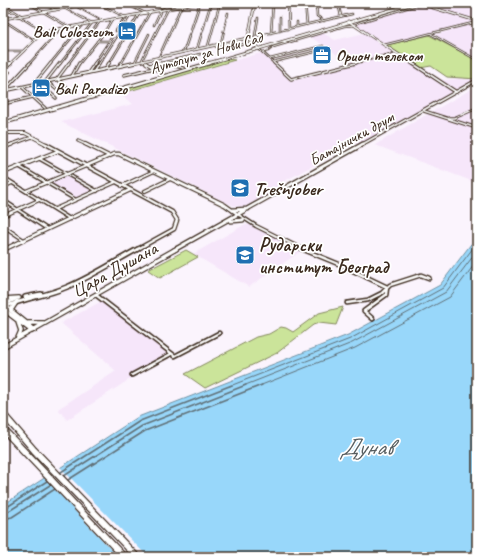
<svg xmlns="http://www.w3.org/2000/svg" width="480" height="560" font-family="Caveat,sans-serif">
  <rect width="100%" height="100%" fill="#fbf4fd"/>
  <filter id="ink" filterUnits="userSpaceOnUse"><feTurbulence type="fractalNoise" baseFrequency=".025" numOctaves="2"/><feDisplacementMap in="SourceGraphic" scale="8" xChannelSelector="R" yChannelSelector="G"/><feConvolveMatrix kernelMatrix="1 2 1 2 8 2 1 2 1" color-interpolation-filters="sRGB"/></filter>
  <g filter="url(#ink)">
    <path fill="#f6e6fa" d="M419,3H477V21Z
      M416,6H425L475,21L385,44L357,26L359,23Z
      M469,25L477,27V58L435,35Z
      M323,33L335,40L365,33L394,53L349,64L328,48L310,37Z
      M261,53L291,81L396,54L454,92L359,145L352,140L338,147L333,155L279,184L284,185L245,207L234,206L61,122L133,104L119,94Z
      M459,78L477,79L456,90L440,81Z
      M477,86V183L375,145L414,122Z
      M67,174L96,191L76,200L47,182Z
      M244,225H253L301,251L249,287L193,254Z
      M102,301L169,354L130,376V379L67,420L58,409L116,371L61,323Z"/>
    <path fill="#cbe49a" stroke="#83875c" d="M429,35L477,60V79L447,77L431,66L420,68L407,59L408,57L405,55H401L386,45Z
      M226,59L235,60L119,94L116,92Z
      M186,250L198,257L160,278L148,270Z
      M343,307L336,325L319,323L313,325L277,353L205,388L185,374L256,337L269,334L281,327L286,328L293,332L319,313Z"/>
    <path fill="#98d7fa" stroke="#7392a2" d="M477,241V557H3V505L138,417L348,335L440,285L471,244Z"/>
    <path fill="#fbf4fd" d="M59,466L148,557H118L43,477Z"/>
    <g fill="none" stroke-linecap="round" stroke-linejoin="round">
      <path stroke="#606f76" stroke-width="1" d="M230,386L350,339L443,288L473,248L477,246
        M243,386L352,343L446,292L477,251
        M259,386L355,348L450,297L477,261"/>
      <path stroke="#606f76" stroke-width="1.5" d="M61,472L140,421L232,385
        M64,476L142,426L246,385
        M68,480L145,431L262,385
        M3,508L7,507L47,481
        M3,513L9,511L50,485
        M3,519L12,517L55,489"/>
      <defs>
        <path id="minor-far3" d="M28,3L69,27
          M43,3L55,10
          M70,3L103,21
          M97,3L125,17L116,31
          M124,3L145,13
          M151,3L165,9
          M170,3L179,7
          M288,3L289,29
          M296,3V5
          M305,3L307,25
          M316,3L317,16L324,21
          M338,3L341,16
          M3,4L22,16
          M3,13L14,11
          M19,16L44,32
          M280,17V31
          M3,20L34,40
          M297,22V27
          M154,25L161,10
          M271,33L273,3
          M431,34L477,60
          M255,36L258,18
          M248,38L352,14
          M97,41H109
          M221,43L228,13
          M213,45L222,49L252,42
          M384,45L477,22
          M208,46L220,3
          M197,49L211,3
          M259,49L275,64
          M3,51H22
          M184,51L200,3
          M263,52L268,51L273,47L344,26L355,25L360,22L413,6L433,3
          M159,57L181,7
          M270,59L323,46
          M135,62L149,34
          M273,62L327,49
          M3,63H11
          M29,64L61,28
          M50,64L82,25
          M60,64L92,23L64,8
          M68,64L100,21
          M79,64L104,33L112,19
          M94,64L112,37
          M99,64L130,16
          M109,64L139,14
          M121,64L150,12
          M148,64L142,60L168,9
          M156,64L200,54
          M352,64L395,53"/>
        <path id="minor-far2" d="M3,63H11
          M60,63L46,81L61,93
          M146,63L163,74
          M274,63L291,79L356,63
          M120,65L121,63
          M150,65L160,63
          M172,65L183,68
          M106,68L109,63
          M94,71L99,63
          M88,73L95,63
          M124,75L154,68
          M72,76L79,63
          M3,78L9,72
          M39,83L56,98
          M34,84L51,63
          M22,87L45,108
          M67,87L57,79L69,63
          M4,91L30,63
          M3,104L33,97
          M424,111L477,128
          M449,118H454L477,108
          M78,141L87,145
          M10,145L32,137"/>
        <path id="minor-far1" d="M85,144L109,156
          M3,148L13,144
          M40,159L97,191
          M20,167L76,200
          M3,177L70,219
          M122,186L154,171
          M3,187L12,183
          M26,191L86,166
          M145,191L170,179
          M3,200L47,229
          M55,209L116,182
          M239,215L256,226L304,250
          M3,216L39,200
          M3,226L24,240"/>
        <path id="minor" d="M302,249L341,265L387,287L386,295L364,311L373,319
          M96,295L175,356L219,333
          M347,303L368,300L382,293L390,285L421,275L429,278
          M132,375L171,354"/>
        <path id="tertiary-far3" d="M417,3L477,21
          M3,19L94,3
          M348,21L413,64
          M248,38L255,3
          M248,38L259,49
          M10,64L43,32L200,3
          M129,64L248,38"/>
        <path id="tertiary-far2" d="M412,63L456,92
          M3,70L11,63
          M3,91L134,63
          M3,133H25L48,145"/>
        <path id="tertiary-far1" d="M46,144L172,212L177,220L174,229L136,250
          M86,166L114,154H119L225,205L239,215
          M3,173L58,151
          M3,250L130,190"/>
        <path id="tertiary" d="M25,297L41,294
          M3,305L14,300
          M5,307C25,298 46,296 67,287C91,277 114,262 138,249"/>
        <path id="secondary-far2" d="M361,145L477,80"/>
        <path id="secondary-far1" d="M233,210L248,209
          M231,221L243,220
          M174,250L363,144"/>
        <path id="secondary" d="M3,299L19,298
          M3,304L35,330
          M3,309L32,331
          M11,310L17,301
          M18,322L21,331L18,338
          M28,323H44
          M3,347L176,249"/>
        <path id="primary-far2" d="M206,64L415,3"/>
        <path id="primary-far1" d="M3,123L210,63"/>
        <path id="primary" d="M3,414L34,450L137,557
          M3,429L124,557"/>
      </defs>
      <use href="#minor-far3" stroke="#3b2a1e" stroke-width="2.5"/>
      <use href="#minor-far2" stroke="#3b2a1e" stroke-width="3.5"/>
      <use href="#minor-far1" stroke="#3b2a1e" stroke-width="4.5"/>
      <use href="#minor" stroke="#3b2a1e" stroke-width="5.5"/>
      <use href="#tertiary-far3" stroke="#3b2a1e" stroke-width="3"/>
      <use href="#tertiary-far2" stroke="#3b2a1e" stroke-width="4"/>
      <use href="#tertiary-far1" stroke="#3b2a1e" stroke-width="5"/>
      <use href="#tertiary" stroke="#3b2a1e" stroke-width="6"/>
      <use href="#secondary-far2" stroke="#3b2a1e" stroke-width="4"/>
      <use href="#secondary-far1" stroke="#3b2a1e" stroke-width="5.5"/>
      <use href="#secondary" stroke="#3b2a1e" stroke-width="6"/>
      <use href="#primary-far2" stroke="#3b2a1e" stroke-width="3.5"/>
      <use href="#primary-far1" stroke="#3b2a1e" stroke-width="4.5"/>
      <use href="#primary" stroke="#3b2a1e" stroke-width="8"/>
      <use href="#minor-far3" stroke="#fff" stroke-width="1"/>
      <use href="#minor-far2" stroke="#fff" stroke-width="1.5"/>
      <use href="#minor-far1" stroke="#fff" stroke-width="2"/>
      <use href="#minor" stroke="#fff" stroke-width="2.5"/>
      <use href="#tertiary-far3" stroke="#fff" stroke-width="1.5"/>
      <use href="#tertiary-far2" stroke="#fff" stroke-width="2"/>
      <use href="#tertiary-far1" stroke="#fff" stroke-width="2.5"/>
      <use href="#tertiary" stroke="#fff" stroke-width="3"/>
      <use href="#secondary-far2" stroke="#fff" stroke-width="2"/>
      <use href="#secondary-far1" stroke="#fff" stroke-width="3"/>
      <use href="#secondary" stroke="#fff" stroke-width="3.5"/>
      <use href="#primary-far2" stroke="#fff" stroke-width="2"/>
      <use href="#primary-far1" stroke="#fff" stroke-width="2.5"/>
      <use href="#primary" stroke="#fff" stroke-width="5.5"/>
    </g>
  </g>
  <defs>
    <symbol id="hotel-square" viewBox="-11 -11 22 22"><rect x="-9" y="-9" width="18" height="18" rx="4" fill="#1f6fb2" stroke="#fff"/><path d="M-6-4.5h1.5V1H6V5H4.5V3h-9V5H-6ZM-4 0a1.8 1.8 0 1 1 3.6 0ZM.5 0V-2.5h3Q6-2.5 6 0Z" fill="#fff"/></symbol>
    <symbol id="office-square" viewBox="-11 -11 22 22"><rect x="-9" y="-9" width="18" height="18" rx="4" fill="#1f6fb2" stroke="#fff"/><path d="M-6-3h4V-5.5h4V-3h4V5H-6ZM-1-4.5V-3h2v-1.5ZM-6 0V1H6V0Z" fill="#fff"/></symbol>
    <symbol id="school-square" viewBox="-11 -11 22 22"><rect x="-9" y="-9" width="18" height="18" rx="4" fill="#1f6fb2" stroke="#fff"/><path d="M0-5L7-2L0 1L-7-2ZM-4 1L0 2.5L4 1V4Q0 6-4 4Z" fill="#fff"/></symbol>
    <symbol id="university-square" viewBox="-11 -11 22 22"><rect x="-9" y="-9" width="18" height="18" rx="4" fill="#1f6fb2" stroke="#fff"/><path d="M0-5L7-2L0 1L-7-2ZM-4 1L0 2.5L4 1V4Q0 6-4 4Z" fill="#fff"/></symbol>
  </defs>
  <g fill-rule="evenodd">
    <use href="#hotel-square" x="116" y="20" width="22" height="22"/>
    <use href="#office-square" x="311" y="44" width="22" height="22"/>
    <use href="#hotel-square" x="30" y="77" width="22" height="22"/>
    <use href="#school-square" x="229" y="177" width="22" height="22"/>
    <use href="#university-square" x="234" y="244" width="22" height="22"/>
  </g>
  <g text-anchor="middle" stroke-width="3.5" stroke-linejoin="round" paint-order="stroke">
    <g font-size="16" font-weight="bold" fill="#3b2a1e" stroke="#fff" text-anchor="start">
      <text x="113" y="37" text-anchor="end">Bali Colosseum</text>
      <text x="336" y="61">Орион телеком</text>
      <text x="55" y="94">Bali Paradizo</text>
    </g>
    <g font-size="16" fill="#3b2a1e" stroke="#fff">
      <text transform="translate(206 52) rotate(-16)" y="6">Аутопут за Нови Сад</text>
      <text transform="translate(351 138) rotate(-29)" y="6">Батајнички друм</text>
    </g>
    <g font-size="19" font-weight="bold" fill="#3b2a1e" stroke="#fff" text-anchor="start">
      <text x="254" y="195">Trešnjober</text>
      <text x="259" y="251">Рударски<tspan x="259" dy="22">институт Београд</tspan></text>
    </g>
    <g font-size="19" fill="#3b2a1e" stroke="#fff">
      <text transform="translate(114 269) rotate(-29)" y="7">Цара Душана</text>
    </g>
    <g font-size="24" font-style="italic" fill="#575e60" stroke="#fff">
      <text x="366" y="455">Дунав</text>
    </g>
  </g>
  <rect width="480" height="560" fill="none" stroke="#fff" stroke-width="16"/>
  <rect x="8" y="8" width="464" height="544" fill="none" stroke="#3b2a1e" stroke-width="1.5" filter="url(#ink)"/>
</svg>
